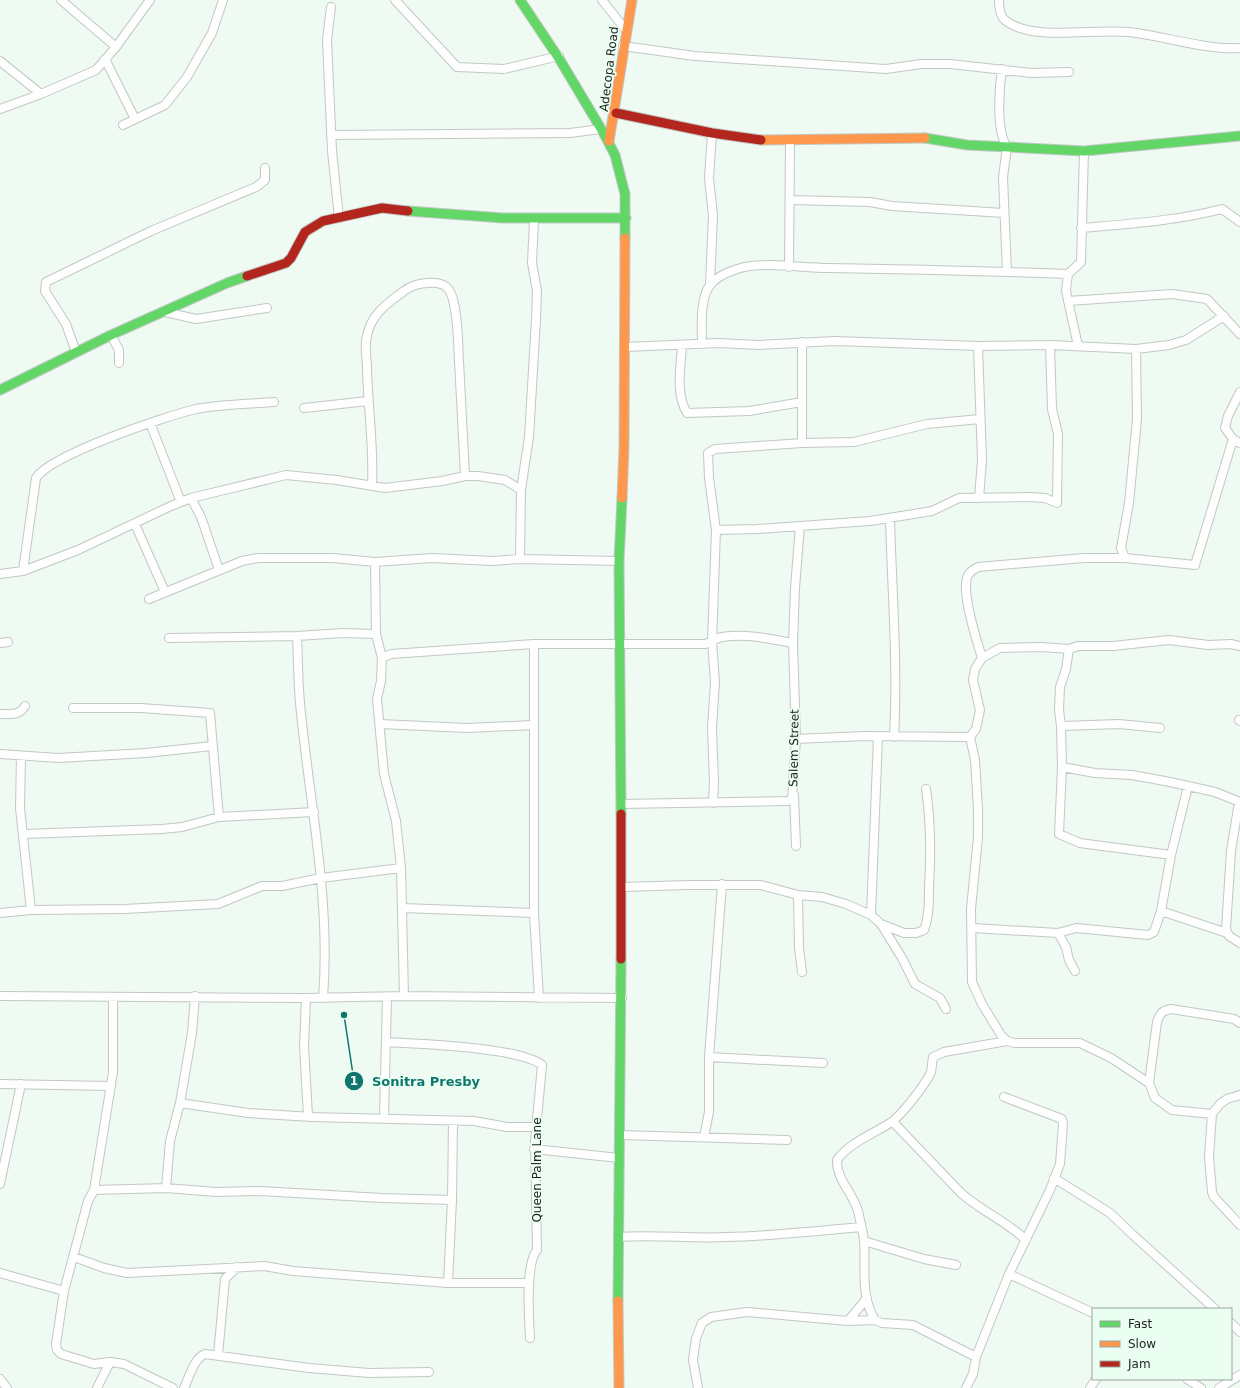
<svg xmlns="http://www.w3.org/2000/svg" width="1240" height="1388" font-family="'DejaVu Sans',sans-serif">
  <rect width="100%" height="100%" fill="#effaf3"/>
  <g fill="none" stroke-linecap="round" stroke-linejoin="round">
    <defs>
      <path id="street" d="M61,0L116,47
        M395,0L457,67L504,69L559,56
        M602,0L625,29
        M999,0C999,17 1003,22 1020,28C1049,38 1097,29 1129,32C1164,36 1205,50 1240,48
        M331,7L327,40L332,151L339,218
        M623,46L695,56L886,69L921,64H950L1031,73L1069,72
        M105,59L135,119
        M0,61L41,94
        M1002,69C999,89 996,131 1007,147L1003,177L1007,272
        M0,109L41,94L96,70L116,47L150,0
        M123,125L165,105L187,77L212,33L223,0
        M331,135L570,133L601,129
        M790,200L870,202L892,206L1004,213
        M1081,228C1128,224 1176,221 1222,209L1240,222
        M789,267L790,141
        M710,284L713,216L709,178L712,133
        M1068,301L1172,294L1207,299L1240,334
        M165,312L196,319L267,308
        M111,335L119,350V363
        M702,344C702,328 699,295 712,283C720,274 733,270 744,267C771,262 801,268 829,268C909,269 988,271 1068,274
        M682,345C681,367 675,393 687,413L749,411L802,402
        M978,346L982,460L979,498
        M1078,346L1066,291L1068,274L1081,262L1084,151
        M625,347L719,343L759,345L835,341L978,346L1050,345L1136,349L1169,345L1186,340L1224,316
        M1136,349L1137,419L1129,503L1121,548L1125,558L1195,565L1233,439
        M76,352L66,324L45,291L46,282L151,231L256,187L265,180V168
        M1240,392L1228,416L1225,428L1233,439L1240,443
        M304,408L368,401
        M150,423L181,502
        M802,443V342
        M372,486C374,447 368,408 367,369C367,358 364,346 367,336C371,314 388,303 404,291C414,283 441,278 449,290C458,303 458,344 459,361C461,399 463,437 465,476
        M191,498L201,517L219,570
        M890,519C892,592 898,664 894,737
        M135,524L165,592
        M716,530L757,529L870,521L932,511L959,498L1028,497L1045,498L1057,503L1058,434L1052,409L1050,345
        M520,559L521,490L529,437L536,319L537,291L532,263L534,220
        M375,562L376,634L382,658L381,681L377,699L384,774L396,821L401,868L404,996
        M23,571L36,478C50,455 166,416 196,409C221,404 249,404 274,402
        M0,574L23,571L78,550L171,506L191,498L286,475L337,480L385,488L442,481L465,476H478L505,480L521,490
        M149,599L242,561L258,558H333L375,562L432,558L492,561L520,559L619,561
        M297,636C298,658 298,681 300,703C309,801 331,898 323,998
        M169,638L297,636L343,633L376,634
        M0,643L8,642
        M534,644V913L539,998
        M1069,649L1066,669L1060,687L1059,710L1061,726L1062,767L1059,834L1080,843L1171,855
        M382,658L391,654L534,644H705C711,642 717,638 722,637C746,633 770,639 793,643
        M982,658C977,641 960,591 968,575C971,571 974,569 978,567L1084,558H1125
        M73,708H141L210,713L219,817
        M0,714C10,714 19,716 25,706
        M1239,720L1240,721
        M380,724L467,728L533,725
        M1061,726L1119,724L1160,728
        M970,737L975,760L978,809V837L971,909L972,982L982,1004L1001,1035L1007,1041L1015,1043H1080L1111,1058L1149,1083L1155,1098L1172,1110L1212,1114
        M796,739L865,736L970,737L976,729L980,710L973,680L975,669L982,658L1000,648L1042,647L1069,649L1078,646H1113L1169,640L1208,645L1231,644L1240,646
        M0,754L58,758L146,753L212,746
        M21,756L20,808L31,910
        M1062,767L1095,773L1132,775L1170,782L1215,792L1240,802
        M794,795L796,846
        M1239,802L1231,851L1226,929L1229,936L1240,943
        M713,803L714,782L712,728L715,682L712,642L716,530L709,478L708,453L715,449L802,443L854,442L927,424L980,419
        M621,804L788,801L792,799L796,739L793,643L795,588L800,526
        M24,834L162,829L182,827L219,817L314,812
        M622,887L689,885H761L798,895L822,897L846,904L871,915L881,924L904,933H916L924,930C929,917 929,901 929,887C931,854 931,822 926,789
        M798,895L799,948L802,972
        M403,908L534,913
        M1161,911L1227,933
        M0,913L31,910L124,909L218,904L262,886H282L321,878L401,868
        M871,915L878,737
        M881,924L902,958L915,984L940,998L946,1009
        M973,928L1058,933L1076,928L1148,935L1154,932L1161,911L1171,855L1188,786
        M1058,933L1066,947L1069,960L1075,971
        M0,996L306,998L404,996L622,998
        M113,998V1072L94,1190L88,1201L64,1291L56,1344L57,1350L61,1354L94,1364L110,1362L124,1364L173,1388
        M306,998L304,1046L308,1116
        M386,1042C419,1044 519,1047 542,1065L535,1141L537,1250C525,1264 529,1318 530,1338
        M709,1057L823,1063
        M1149,1083L1157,1022C1160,1013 1162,1011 1171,1009L1234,1019L1240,1023
        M0,1084L111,1086
        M1240,1095L1227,1099L1220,1104L1212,1114L1209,1157L1212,1192L1214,1197L1240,1225
        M180,1103L248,1113L312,1117L474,1121L507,1127H535
        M384,1118L387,997
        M893,1122L961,1193C981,1211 1006,1221 1026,1240
        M620,1135L787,1140
        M704,1137L709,1112V1057L722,884
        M534,1149L619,1158
        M1054,1178L1110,1213L1133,1235L1215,1309
        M0,1184L21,1084
        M166,1188L170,1141L180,1103L192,1033L195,996
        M94,1190L166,1188L216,1192L260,1191L382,1198L452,1200
        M618,1237C655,1234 691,1239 727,1237C772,1236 817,1231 861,1227
        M864,1241L924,1259L956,1265
        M74,1257L104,1268L127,1273L264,1266L293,1271L448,1283H529
        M0,1273L64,1291
        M1009,1274L1093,1313
        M448,1283L452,1200L453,1122
        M875,1320C860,1296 866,1267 864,1241C863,1231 860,1221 858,1211C853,1193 836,1179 837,1160C849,1143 873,1134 890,1123C901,1116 926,1084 931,1072C932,1068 932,1062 933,1057L944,1052L1007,1041
        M848,1321L867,1298
        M1231,1323L1240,1332
        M218,1355L225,1279L237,1267
        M0,1379L7,1388
        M1187,1379L1201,1388
        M97,1388L110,1362
        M184,1388C189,1378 194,1358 205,1354L309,1368L369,1373L429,1372
        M698,1388L693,1360L696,1338L702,1323L711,1317L747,1312L848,1321L875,1320L882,1323L913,1325L976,1357
        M966,1388L973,1374L976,1357L1009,1274L1050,1190L1060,1164L1063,1124L1062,1119L1004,1097
        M1090,1388L1096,1379
        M1219,1388L1240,1375"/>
      <path id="fast" d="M520,0L560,60L603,132L615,155L625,194V238
        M925,138L967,145L1084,151L1240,136
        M408,211L503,218H626
        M0,390L111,335L227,283L247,276
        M621,814L619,561L622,498
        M618,1301L621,959"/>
      <path id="slow" d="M761,140L925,138
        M609,141L632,0
        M622,498L624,448L625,238
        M618,1301L619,1388"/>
      <path id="jam" d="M616,113L712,133L761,140
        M247,276L286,263L291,258L305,232L323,221L382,208L408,211
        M621,959V814"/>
    </defs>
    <use href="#street" stroke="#c1c8c4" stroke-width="10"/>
    <use href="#fast" stroke="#c1c8c4" stroke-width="11"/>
    <use href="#slow" stroke="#c1c8c4" stroke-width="11"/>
    <use href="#jam" stroke="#c1c8c4" stroke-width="11"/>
    <use href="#street" stroke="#fdfefd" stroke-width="8"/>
    <use href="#fast" stroke="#63d668" stroke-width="9"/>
    <use href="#slow" stroke="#ff974d" stroke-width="9"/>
    <use href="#jam" stroke="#b3261e" stroke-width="9"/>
  </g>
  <g text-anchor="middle" stroke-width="3.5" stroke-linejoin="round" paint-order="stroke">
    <g font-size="12" fill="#1c221e" stroke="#ebfef2">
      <text transform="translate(609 69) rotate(-83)" y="4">Adecopa Road</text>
      <text transform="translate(794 748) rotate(-89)" y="4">Salem Street</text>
      <text transform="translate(537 1170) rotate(-90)" y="4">Queen Palm Lane</text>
    </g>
  </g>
  <path fill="none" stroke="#0f766e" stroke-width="1.5" d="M344 1015L354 1081"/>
  <g fill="#0f766e" stroke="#ebfef2" stroke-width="1.5">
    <circle cx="344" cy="1015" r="4"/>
    <circle cx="354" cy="1081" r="10"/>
  </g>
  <g font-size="12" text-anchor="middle" font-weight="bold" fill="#fff">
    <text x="354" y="1085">1</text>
  </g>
  <g font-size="13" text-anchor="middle" font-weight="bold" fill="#0f766e" stroke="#ebfef2" stroke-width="3.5" stroke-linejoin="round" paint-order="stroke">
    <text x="426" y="1086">Sonitra Presby</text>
  </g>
  <rect x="1092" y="1308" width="140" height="72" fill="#ebfef2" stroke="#98a69d"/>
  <rect x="1100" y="1321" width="20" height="6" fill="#63d668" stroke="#98a69d"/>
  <text x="1128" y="1328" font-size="12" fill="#1c221e">Fast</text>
  <rect x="1100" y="1341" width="20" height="6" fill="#ff974d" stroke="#98a69d"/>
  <text x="1128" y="1348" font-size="12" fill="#1c221e">Slow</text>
  <rect x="1100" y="1361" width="20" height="6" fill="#b3261e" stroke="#98a69d"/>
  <text x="1128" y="1368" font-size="12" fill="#1c221e">Jam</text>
</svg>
